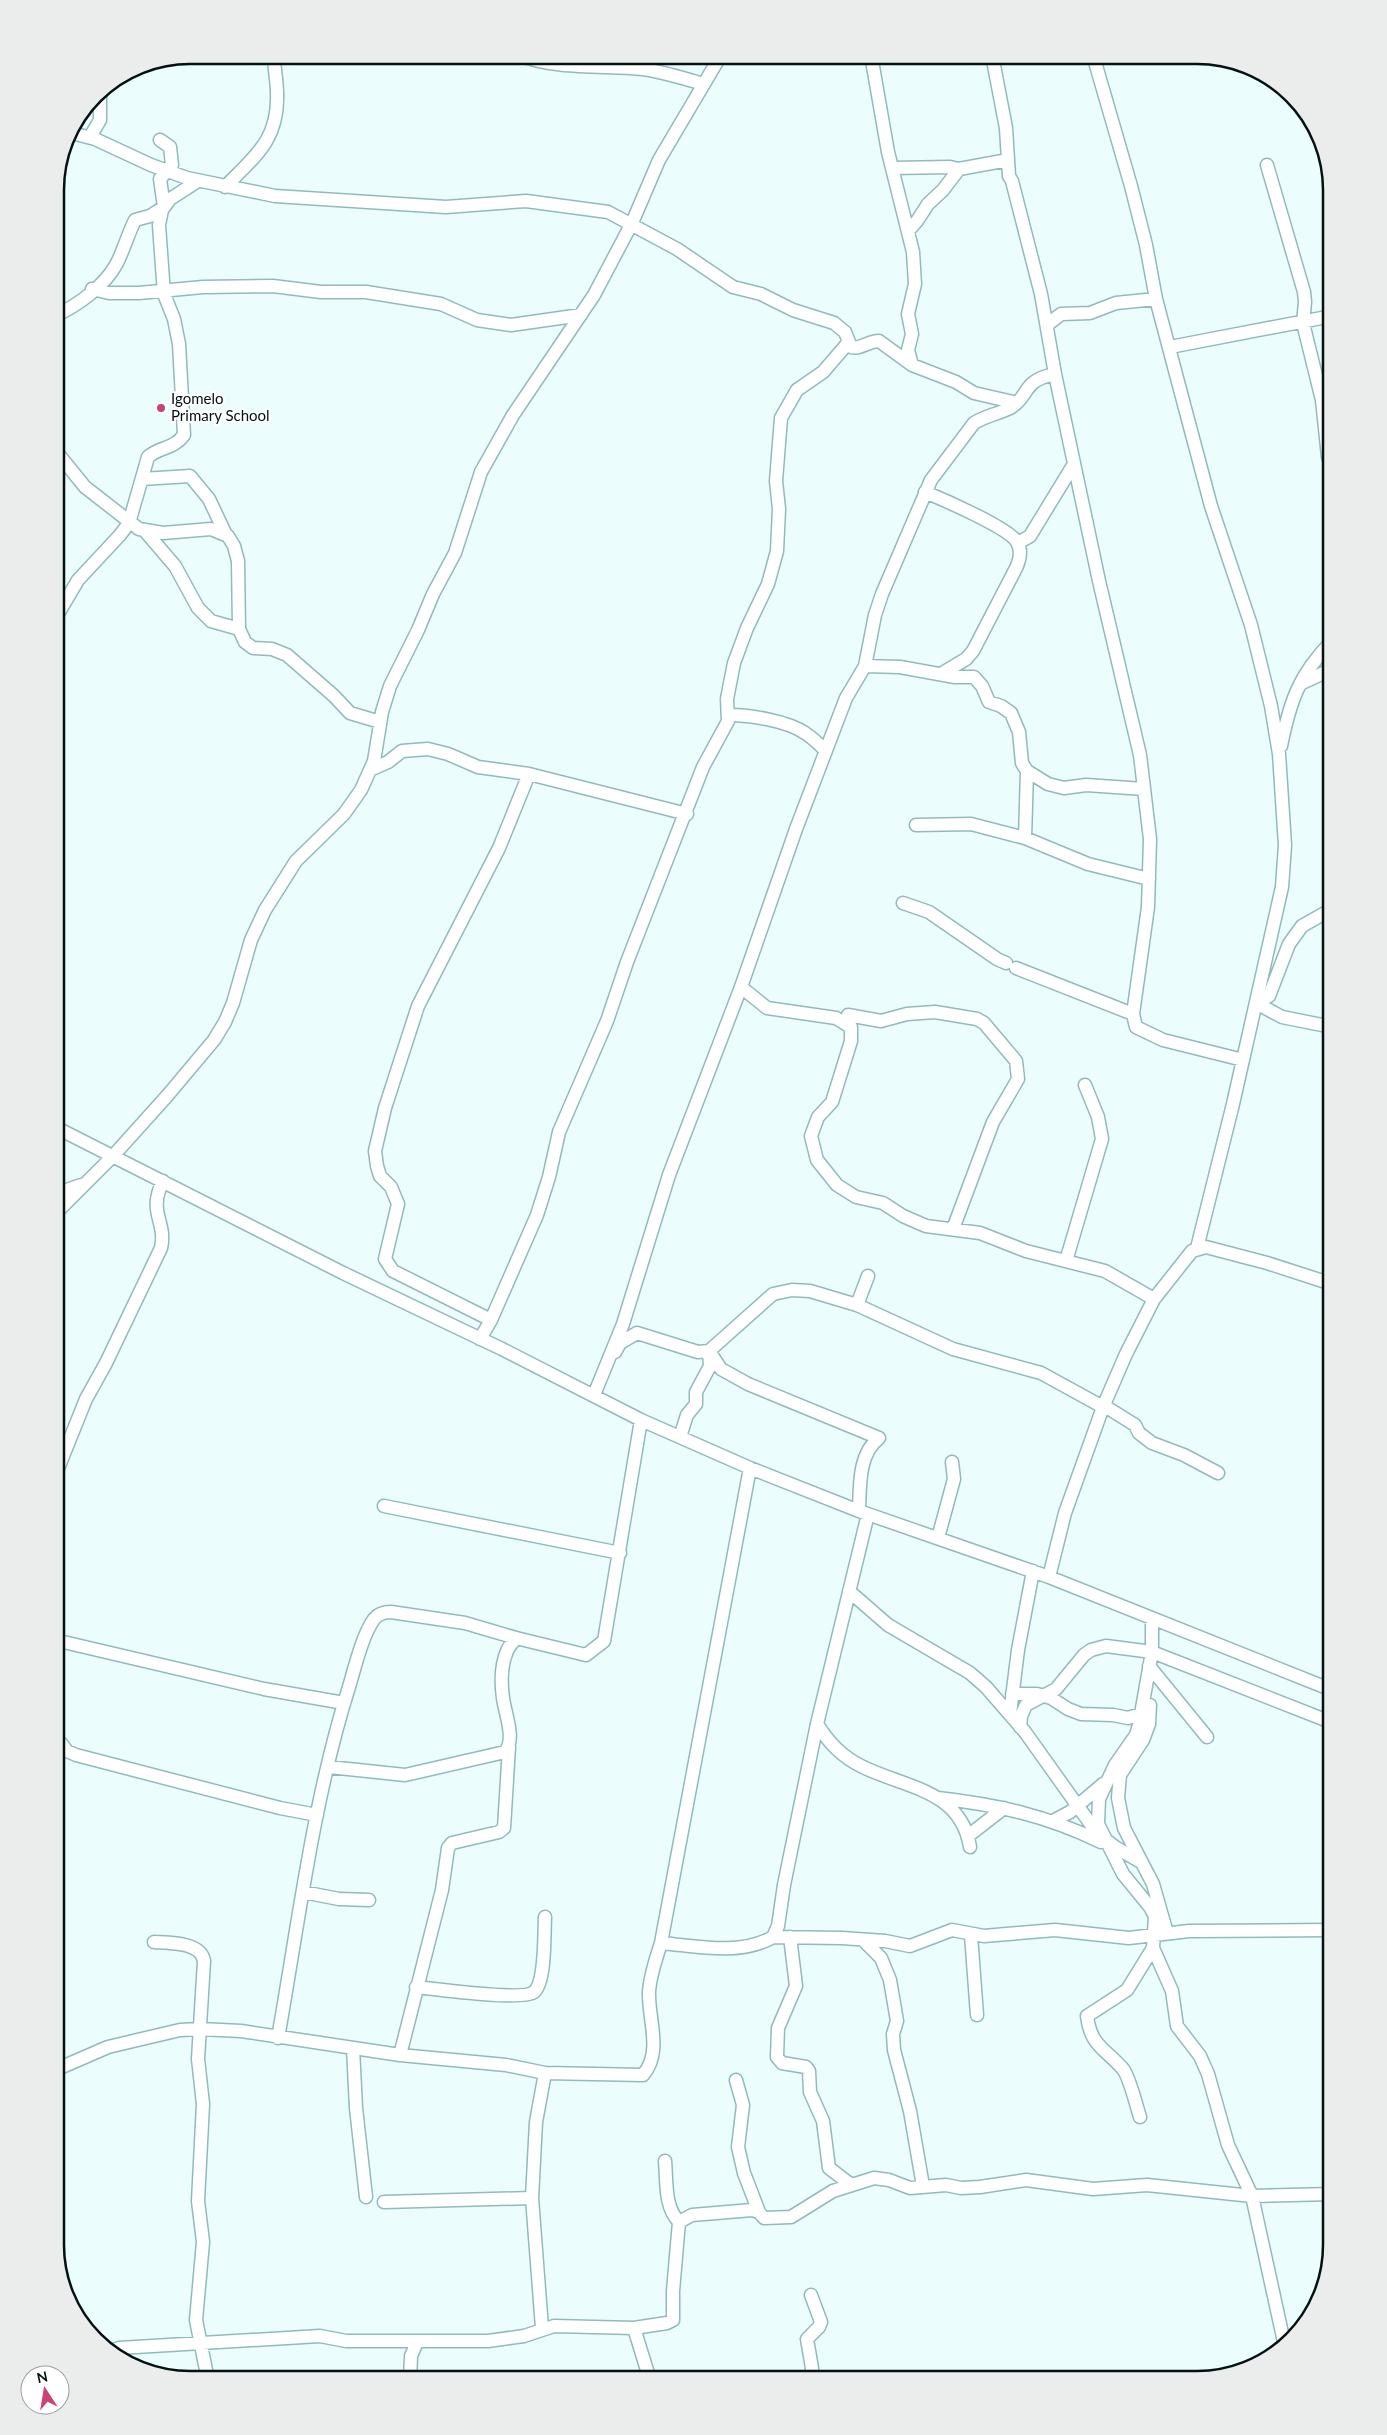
<svg xmlns="http://www.w3.org/2000/svg" width="1387" height="2435" font-family="Lato,sans-serif">
  <rect width="100%" height="100%" fill="#ecfdfe"/>
  <g fill="none" stroke-linecap="round" stroke-linejoin="round">
    <defs>
      <path id="minor" d="M520,55C555,70 606,65 643,69C664,72 683,78 703,84
        M871,55L888,152L913,252L915,284L908,314L912,334L908,350L912,365
        M992,55L1006,128L1008,160
        M1093,55L1131,186L1146,245L1156,299L1211,506L1251,625L1271,706L1279,754L1285,845L1282,887L1233,1104L1197,1248
        M68,132L95,139L151,165L187,178L275,196L446,207L526,201L608,212L677,249L733,287L761,294L793,310L834,323L845,332L851,347C860,350 868,341 879,341L912,365L956,382L974,393L1017,403
        M90,137L100,120V91
        M1267,165L1304,292L1305,302L1303,323L1322,400L1328,457L1332,468
        M892,168L950,167L959,169L1008,160L1009,176L1012,181L1041,294L1055,374L1099,581L1140,755L1150,839L1148,907L1133,1014L1136,1027L1163,1040L1243,1060
        M225,187C255,156 279,140 277,93C277,81 274,68 274,55
        M908,231L917,221L928,204L943,190L959,169
        M92,289L109,293H139L203,287L273,286L321,292H366L441,304L477,320L511,325L581,315
        M55,316C78,305 105,286 117,263C124,249 128,234 135,220L150,216L164,207L160,179L172,165L170,147L160,140
        M1047,325L1061,314L1090,313L1116,303L1156,299
        M1170,347L1332,316
        M55,450L85,487L139,529L163,533L211,529L228,536L234,546L238,561L239,629L245,642L253,648L272,649L287,655L334,696L350,713L380,722
        M142,479L190,476L209,499L226,535
        M925,492C942,499 1009,528 1017,542C1023,552 1019,563 1014,572L973,651L966,659L941,674
        M145,531L175,566L198,608L211,621L239,629
        M1018,543L1030,536L1074,464
        M55,619L78,580L120,535L129,523L148,457C160,446 173,450 184,435L179,344L174,319L164,294L159,225L162,210L170,199L198,181
        M865,666L900,667L955,677H974L982,686L989,702L1001,706L1011,713L1019,732L1022,763L1027,771L1048,784L1064,788L1086,785L1144,789
        M1300,684L1332,669
        M729,715C750,715 788,721 805,733C813,738 819,744 826,751
        M1281,746C1290,701 1299,675 1332,641
        M370,770L388,762L402,751L428,749L448,754L478,767L529,774L687,814
        M916,825L971,824L1025,838L1088,864L1149,879
        M1025,838L1027,771
        M903,903L929,912L997,959L1006,963
        M1016,968L1133,1014
        M741,987L767,1008L836,1018L851,1027V1041L832,1102L818,1117L811,1136L817,1160L837,1185L856,1197L883,1203L903,1216L926,1226L980,1233L1026,1251L1105,1271L1154,1299
        M1256,1003L1269,996L1289,944L1302,926L1332,909
        M1256,1003L1282,1017L1332,1027
        M848,1015L881,1021L907,1014L935,1012L977,1019L984,1023L1016,1061L1018,1079L993,1122L953,1229
        M55,1127L343,1273L502,1349L641,1420L750,1468L859,1511L1049,1577L1332,1690
        M55,1194L81,1185
        M55,1214L113,1156L167,1096L214,1040L225,1022L233,1003L251,940L265,910L296,861L344,814L361,790L374,761L382,712L390,686L418,630L433,594L455,553L481,472L513,415L594,295L632,223L659,160L721,55
        M1066,1261L1102,1139L1098,1117L1085,1085
        M857,1305L868,1276
        M491,1320L393,1271L385,1259L398,1204L391,1187L380,1176L377,1166L375,1151L385,1108L418,1006L499,848L529,774
        M480,1339L491,1320L537,1215L549,1177L559,1132L607,1021L627,962L703,767L728,721L727,699L734,663L747,628L768,584L777,551L779,509L776,481L781,418L797,390L823,372L848,343
        M709,1351L721,1369L748,1384L879,1438C858,1454 860,1487 859,1511
        M615,1352L620,1343L637,1333L698,1352L709,1351L773,1294L792,1290L810,1291L857,1305L953,1349L1041,1373L1103,1407
        M594,1395L623,1324L669,1175L741,987L796,829L846,698L865,666L875,615L882,594L931,480L974,423C985,416 998,414 1010,408C1031,396 1020,381 1055,374
        M1103,1405L1135,1425L1139,1433L1152,1443L1184,1455L1218,1473
        M680,1437L687,1415L696,1404V1392L710,1366L709,1351
        M55,1476L86,1399L106,1363L161,1248C167,1221 147,1213 163,1181
        M384,1506L620,1553
        M938,1538L954,1479L952,1462
        M1049,1577L1065,1513L1103,1407L1126,1354L1154,1299L1192,1251L1206,1247L1267,1263L1332,1284
        M849,1591L888,1625L970,1673L986,1687L1025,1732L1097,1833L1115,1847L1141,1862
        M1152,1620V1652L1139,1725L1136,1735L1115,1765L1099,1799L1098,1824L1123,1874L1150,1907L1155,1916L1153,1948L1172,1991L1177,2026L1200,2056L1208,2074L1228,2145L1252,2196L1284,2342
        M55,1640L264,1689L344,1703
        M1149,1666L1207,1737
        M1012,1694H1037L1051,1698L1068,1709L1081,1714L1113,1715L1128,1718L1141,1714
        M1150,1705L1149,1724L1143,1740L1120,1775L1118,1798L1124,1828L1153,1884L1167,1933
        M1010,1714L1018,1650L1033,1571
        M817,1724C829,1743 842,1757 863,1767C906,1788 961,1790 970,1847
        M1020,1727L1021,1716L1026,1705L1056,1689L1084,1655L1091,1650L1106,1646L1152,1652L1328,1721
        M60,1742L67,1751L76,1755L280,1808L317,1815
        M329,1767L405,1775L505,1752C516,1739 505,1714 503,1698C501,1684 501,1665 507,1651C509,1646 513,1642 516,1638
        M938,1798C998,1805 1045,1815 1101,1842
        M1053,1821L1070,1812L1103,1784
        M968,1836L1004,1808
        M303,1892L339,1899L369,1900
        M971,1935L977,2015
        M773,1937L842,1938L885,1941L910,1946L952,1930L984,1936L1055,1930L1129,1938L1189,1931L1332,1930
        M790,1937L796,1986L778,2028L777,2057L782,2063L806,2067L809,2071L810,2092L823,2121L829,2168L850,2184
        M864,1941L881,1958L890,1980L897,2021L893,2034L894,2050L910,2111L923,2186
        M154,1942C170,1943 201,1942 204,1961L198,2059L203,2104L198,2201L203,2242L196,2320L208,2380
        M661,1943C697,1946 740,1956 773,1937L778,1926L784,1885L817,1724L868,1514
        M416,1987C435,1989 523,2001 534,1992C546,1982 544,1933 545,1917
        M278,2038C299,1920 313,1801 349,1687C355,1667 362,1636 374,1619C378,1614 384,1612 391,1612L465,1623L516,1638L586,1655L604,1641L641,1420
        M353,2048L356,2108L366,2197
        M400,2055L442,1890L448,1848L452,1843L499,1832L504,1828L509,1747
        M55,2070L108,2047L180,2030L200,2029L241,2031L400,2055L506,2065L545,2073L643,2075C663,2052 648,2019 649,1992C650,1975 656,1959 661,1943L750,1468
        M736,2080L743,2105L738,2147L744,2173L759,2212
        M1140,2117C1136,2105 1130,2078 1123,2069C1105,2048 1091,2047 1087,2016L1127,1990L1153,1948
        M665,2161C667,2183 664,2206 679,2222
        M384,2202L532,2198
        M811,2295L821,2322L819,2327L807,2339L812,2368L811,2380
        M542,2328L532,2198L536,2122L545,2073
        M634,2328L650,2380
        M110,2351L119,2348L320,2336L346,2341H488L524,2336L554,2326L634,2328L667,2323L673,2320V2291L679,2222L692,2215L752,2210L759,2212L764,2218L791,2217L833,2191L874,2178L889,2180L910,2188L946,2185L961,2188L980,2187L1026,2180L1093,2189L1147,2185L1252,2196L1332,2194
        M410,2380L411,2356L417,2342"/>
    </defs>
    <use href="#minor" stroke="#91babc" stroke-width="15"/>
    <use href="#minor" stroke="#fff" stroke-width="12"/>
  </g>
  <circle fill="#cc4177" stroke="#fff" stroke-width="2" cx="161" cy="408" r="5"/>
  <g text-anchor="middle" stroke-width="4.5" stroke-linejoin="round" paint-order="stroke">
    <g font-size="15" fill="#031112" stroke="#fff" text-anchor="start">
      <text x="171" y="404">Igomelo<tspan x="171" dy="17">Primary School</tspan></text>
    </g>
  </g>
  <path d="M0 0H1387V2435H0ZM190 64H1197A126 126 0 0 1 1323 190V2245A126 126 0 0 1 1197 2371H190A126 126 0 0 1 64 2245V190A126 126 0 0 1 190 64Z" fill="#ebecec" fill-rule="evenodd"/>
  <path fill="none" stroke="#031112" stroke-width="2.5" d="M190 64H1197A126 126 0 0 1 1323 190V2245A126 126 0 0 1 1197 2371H190A126 126 0 0 1 64 2245V190A126 126 0 0 1 190 64Z"/>
  <g transform="translate(45 2390) rotate(348)"><circle r="24" fill="#ffffff" stroke="#9aa0a0"/>
  <path d="M0-4L9 19L0 12L-9 19Z" fill="#cc4177"/>
  <text y="-8" font-size="14" font-weight="bold" text-anchor="middle" fill="#031112">N</text>
  </g>
</svg>
